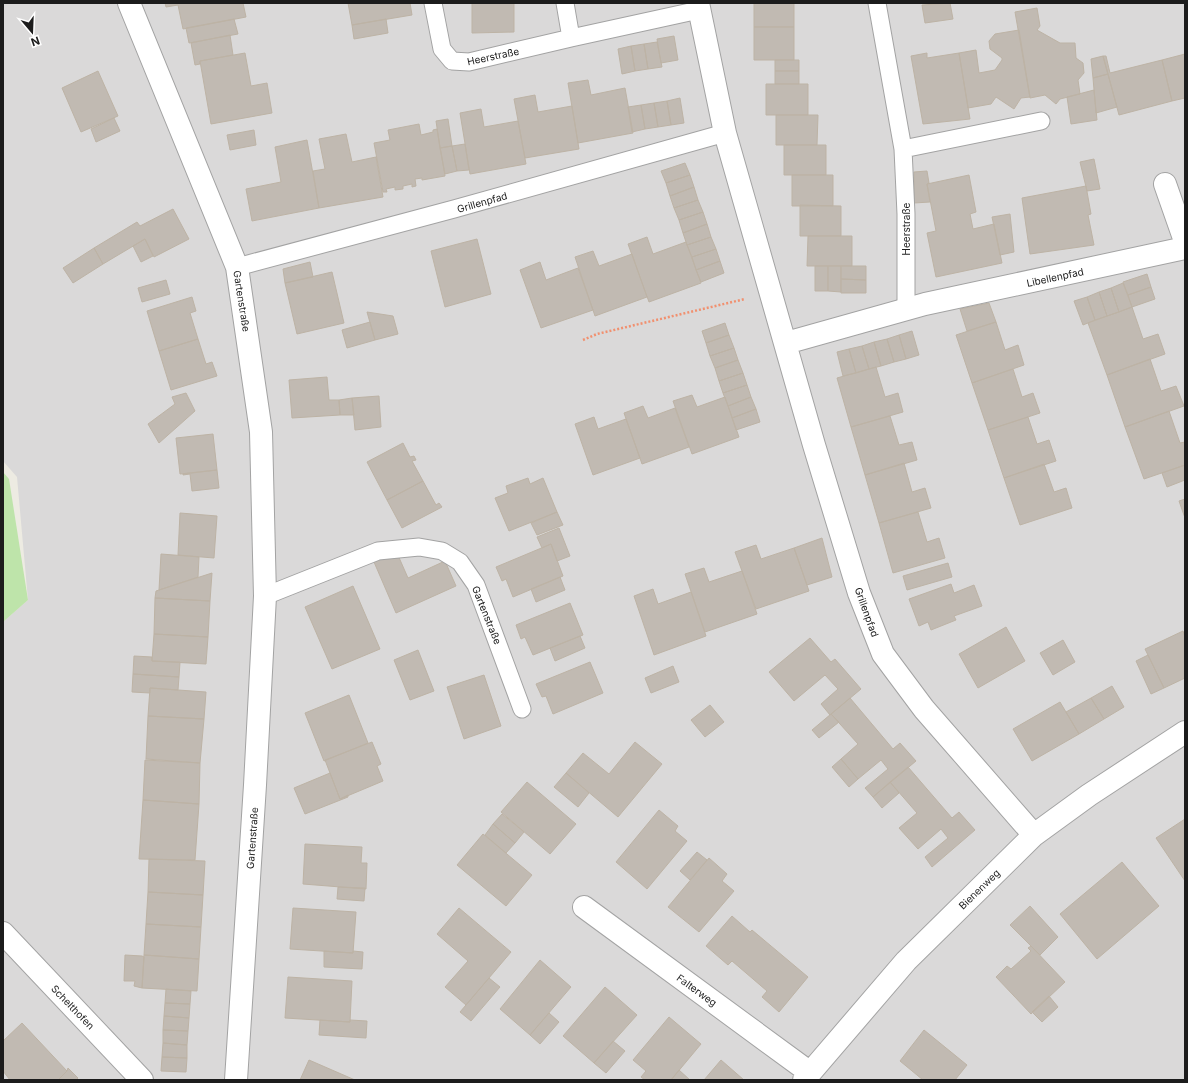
<svg xmlns="http://www.w3.org/2000/svg" width="1188" height="1083" font-family="Inter,sans-serif">
  <rect width="100%" height="100%" fill="#edebe2"/>
  <path fill="#dad9d9" d="M3,3H1185V1080H3V622L28,600L17,477L3,461Z"/>
  <path fill="#bee4aa" d="M3,472L9,479L28,600L3,622Z"/>
  <path fill="#c1bab2" stroke="#bdb3a5" d="M165,3H243L246,17L183,29L178,5L166,7Z
    M348,3H410L412,15L352,25Z
    M472,3H514V32L472,33Z
    M754,3H794V27H754Z
    M950,3L953,19L925,23L922,5Z
    M1037,8L1040,26L1037,30L1060,43H1075L1076,58L1083,63L1084,73L1078,80L1080,94L1060,99L1056,104L1045,95L1030,98L1015,12Z
    M234,19L238,34L189,43L186,28Z
    M386,19L388,33L354,39L352,25Z
    M754,27H794V60H754Z
    M1019,30L1030,97L1021,98L1014,109L996,97L991,104L968,108L959,53L976,50L979,73L995,70L1002,60V58L990,49L989,41L995,34Z
    M230,35L233,55L200,61V64L195,65L191,43Z
    M674,36L678,60L661,63L657,39Z
    M657,42L662,67L648,69L644,44Z
    M644,44L648,69L635,71L631,46Z
    M631,46L635,71L622,74L618,49Z
    M245,53L251,86L267,83L272,113L211,124L200,61Z
    M927,53V58L959,53L970,119L923,124L911,56Z
    M1185,54V98L1172,101L1162,60Z
    M1103,56H1106L1110,73L1162,60L1172,101L1119,115Z
    M1103,56L1108,74L1093,78L1091,59Z
    M775,60H799V71H775Z
    M98,71L118,116L81,132L62,88Z
    M775,71H799V84H775Z
    M1108,74L1117,107L1096,113L1093,78Z
    M588,80L591,95L625,88L633,133L578,143L568,83Z
    M766,84H808V115H766Z
    M1094,90L1097,120L1071,124L1067,97Z
    M535,95L538,112L572,106L579,149L525,158L514,99Z
    M680,98L684,123L671,125L667,101Z
    M667,101L671,125L658,127L654,103Z
    M654,103L658,127L645,129L641,105Z
    M641,105L645,129L632,132L628,107Z
    M481,109L484,127L518,121L526,164L470,174L460,113Z
    M776,115H818L817,145H776Z
    M114,118L120,131L96,142L91,129Z
    M448,119L452,146L440,148L436,121Z
    M419,124L421,135L433,132V130L437,129L445,176L422,180V178L415,179L416,186L412,187V184L403,186V189L395,190V187L386,189L387,192H383L374,143L390,140L388,130Z
    M254,130L256,145L230,150L227,135Z
    M346,134L352,162L376,157L383,197L319,208L313,171L325,169L319,139Z
    M307,140L319,208L252,221L246,189L281,182L275,147Z
    M465,144L469,170L457,171L452,146Z
    M784,145H826V175H784Z
    M452,146L457,171L445,174L440,148Z
    M1094,159L1100,189L1087,191L1080,162Z
    M685,163L690,175L666,183L661,171Z
    M927,171L929,183L927,184L930,202L914,203V172Z
    M690,175L694,187L670,196L666,183Z
    M792,175H833V206H792Z
    M969,175L976,212L970,214L973,229L994,224L1002,263L936,277L927,233L936,231L927,184Z
    M1086,186L1091,214L1088,215L1094,245L1030,254L1022,198Z
    M694,187L698,200L674,208L670,196Z
    M698,200L703,212L679,220L674,208Z
    M800,205L841,206V236H800Z
    M173,209L189,239L154,257L145,239L103,264L94,248L137,222L140,226Z
    M703,212L707,224L683,233L679,220Z
    M1010,214L1014,252L1000,255L992,217Z
    M707,224L711,237L687,245L683,233Z
    M808,236H852V266H807Z
    M647,237L653,254L686,242L701,283L649,302L628,244Z
    M711,237L716,249L692,257L687,245Z
    M145,239L153,256L141,262L133,246Z
    M477,239L491,294L445,307L431,251Z
    M94,248L103,264L73,283L63,268Z
    M716,249L720,261L696,270L692,257Z
    M593,251L599,266L632,254L647,297L595,316L575,257Z
    M720,261L724,273L701,282L696,270Z
    M310,262L313,277L285,283L283,269Z
    M540,262L546,280L578,268L593,310L541,328L520,270Z
    M815,266H828V291H815Z
    M828,266H841V292L828,291Z
    M841,266H866V280L841,279Z
    M332,272L344,323L297,334L285,283Z
    M1147,274L1151,287L1128,295L1123,282Z
    M841,279L866,280V293H841Z
    M166,280L170,294L142,302L138,288Z
    M1123,283L1132,307L1119,312L1111,288Z
    M1151,287L1155,299L1132,307L1128,295Z
    M1111,288L1119,312L1107,316L1099,292Z
    M1099,292L1107,316L1095,320L1087,297Z
    M192,297L196,311L190,313L198,339L159,351L147,311Z
    M1087,297L1095,320L1083,325L1074,301Z
    M989,303L996,322L967,331L960,309Z
    M1132,307L1143,339L1158,334L1165,354L1107,375L1088,323Z
    M367,312L393,316L398,334L375,340Z
    M370,322L375,340L347,348L342,330Z
    M996,322L1005,350L1018,345L1024,365L972,383L956,335Z
    M725,323L729,335L706,343L702,331Z
    M912,331L919,355L906,359L899,335Z
    M729,335L734,348L710,356L706,343Z
    M899,335L906,359L894,362L887,339Z
    M198,339L206,364L212,362L217,376L171,390L159,351Z
    M887,339L894,362L881,366L874,342Z
    M874,342L881,366L869,369L862,346Z
    M862,346L869,369L856,373L849,349Z
    M734,348L738,360L715,368L710,356Z
    M849,349L856,373L843,376L837,352Z
    M1150,359L1161,391L1176,386L1184,406L1125,427L1107,375Z
    M738,360L743,373L719,381L715,368Z
    M876,367L885,397L898,393L903,412L851,427L837,378Z
    M1013,369L1022,397L1033,393L1040,413L988,430L972,383Z
    M743,373L747,385L723,393L719,381Z
    M327,377L329,400H339L340,415L292,418L289,380Z
    M747,385L751,397L728,406L723,393Z
    M186,393L195,411L159,443L148,424L175,404L172,397Z
    M692,395L697,407L725,397L739,437L692,454L673,401Z
    M379,396L381,427L355,430L352,398Z
    M751,397L756,409L732,418L728,406Z
    M352,398L354,415H340L339,400Z
    M643,406L648,418L675,408L689,447L642,464L624,413Z
    M756,409L760,422L736,430L732,418Z
    M1169,411L1180,443L1185,442V465L1144,479L1125,427Z
    M890,416L899,445L912,442L917,460L865,475L851,427Z
    M594,417L598,429L626,419L640,458L593,475L575,424Z
    M1028,417L1037,444L1049,440L1056,461L1004,478L988,430Z
    M213,434L217,470L180,474L176,438Z
    M403,443L410,457L414,456L416,460L412,461L423,481L387,500L367,462Z
    M904,463L912,492L925,488L931,508L879,523L865,475Z
    M1044,464L1054,492L1066,488L1072,508L1020,525L1004,478Z
    M1185,465V480L1167,487L1162,473Z
    M217,470L219,488L192,491L190,474L183,475V474Z
    M528,478L530,484L543,478L557,512L509,531L495,498L508,493L506,486Z
    M423,481L436,505L439,503L442,507L402,528L387,500Z
    M1185,499V518L1179,501Z
    M557,512L563,525L537,535L531,523Z
    M918,512L927,542L939,538L945,558L893,573L879,523Z
    M180,513L217,516L214,558L178,555Z
    M559,528L570,556L557,561L551,544L542,548L537,537Z
    M822,538L832,577L807,585L794,548Z
    M551,544L563,576L513,597L506,579L502,581L496,567Z
    M756,545L761,559L794,548L809,591L756,609L735,552Z
    M397,553L408,578L445,561L456,586L396,613L374,562Z
    M161,554L199,557L198,577L159,590Z
    M948,563L952,577L907,590L903,576Z
    M704,568L709,582L742,571L757,614L705,632L685,574Z
    M212,573L210,601L155,598L156,591Z
    M560,577L565,590L536,602L531,589Z
    M951,584L954,593L974,585L982,606L954,616L956,620L931,630L928,622L919,626L909,599Z
    M353,586L380,649L332,669L305,607Z
    M653,589L658,604L691,592L706,636L654,655L634,596Z
    M155,598L210,601L208,637L154,634Z
    M570,603L583,635L533,655L525,637L521,639L516,625Z
    M1006,627L1025,661L978,688L959,654Z
    M1183,631L1185,637V678L1164,688L1145,649Z
    M154,634L208,637L206,664L152,661Z
    M580,636L585,648L555,661L550,648Z
    M810,638L831,662L835,659L861,689L830,715L821,704L838,689L825,675L794,701L769,672Z
    M1063,640L1075,662L1053,675L1040,653Z
    M418,650L434,691L410,700L394,660Z
    M1148,655L1164,688L1151,694L1136,661Z
    M134,656L152,657V661L180,662L179,677L133,674Z
    M590,662L603,693L553,714L546,696L542,697L536,684Z
    M673,666L679,682L651,693L645,678Z
    M133,674L179,677L178,690L150,688V693L132,692Z
    M484,675L501,726L464,739L447,687Z
    M1112,686L1124,707L1104,719L1091,698Z
    M150,688L206,692L204,719L148,716Z
    M349,695L368,743L324,761L305,713Z
    M850,698L893,749L900,743L916,761L873,797L865,788L888,769L881,760L858,779L841,759L858,744L831,714Z
    M1091,698L1104,719L1079,734L1066,712Z
    M1060,702L1079,734L1032,761L1013,729Z
    M710,705L724,722L705,737L691,720Z
    M831,714L839,722L819,738L812,730Z
    M148,716L204,719L200,763L146,759Z
    M372,742L381,764L377,766L383,781L340,799L325,760Z
    M635,742L662,764L618,817L566,773L583,753L609,774Z
    M841,759L858,779L849,787L832,767Z
    M145,760L200,763L199,804L143,800Z
    M908,767L952,818L959,812L975,830L932,867L925,857L948,838L941,829L918,849L899,828L917,813L890,782Z
    M330,773L340,799L348,795V797L305,814L294,788Z
    M566,773L589,793L578,807L554,787Z
    M527,782L576,824L550,854L501,812Z
    M890,782L899,793L882,808L873,797Z
    M143,800L199,804L195,860L139,859Z
    M659,810L678,826L675,831L687,841L647,889L616,862Z
    M502,814L524,832L515,843L493,824Z
    M1185,819V881L1156,838Z
    M493,824L515,843L506,853L485,835Z
    M483,834L532,875L506,906L457,865Z
    M305,844L362,847L361,863H367L366,889L303,884Z
    M697,852L707,860L690,880L680,871Z
    M709,858L727,874L722,881L734,891L699,932L668,907Z
    M149,859L205,861L203,895L148,892Z
    M1122,862L1159,906L1097,959L1060,914Z
    M338,887L365,888L364,901L337,899Z
    M148,892L203,895L201,927L146,924Z
    M1030,906L1058,937L1040,955L1010,925Z
    M293,908L356,912L353,953L290,949Z
    M459,908L511,952L466,1005L445,987L468,961L437,934Z
    M732,916L750,932L752,930L808,977L779,1012L762,997L767,991L732,961L728,965L706,946Z
    M146,924L201,927L199,959L144,955Z
    M1031,946L1065,982L1031,1014L996,977L1007,966L1011,969L1031,951L1028,948Z
    M324,951L353,953V951L363,952L362,969L324,967Z
    M125,955L142,956L144,957L142,988L134,986L135,981H124Z
    M144,955L199,959L197,991L142,988Z
    M540,960L571,987L530,1035L500,1009Z
    M288,977L352,981L350,1022L285,1018Z
    M489,978L500,987L471,1021L460,1012Z
    M605,987L637,1015L594,1063L563,1036Z
    M166,989L191,991L190,1004L165,1003Z
    M1049,996L1058,1007L1042,1022L1032,1012Z
    M165,1003L190,1004L189,1018L164,1016Z
    M549,1013L559,1022L540,1044L530,1035Z
    M164,1016L189,1018L188,1031L163,1030Z
    M669,1017L701,1044L671,1080H645L641,1077L646,1071L633,1060Z
    M320,1020L350,1022V1020L367,1021L366,1038L319,1035Z
    M22,1023L67,1071L58,1080H10L3,1071V1041Z
    M163,1030L188,1031L187,1045L163,1043Z
    M924,1030L967,1065L955,1080H923L900,1061Z
    M613,1041L625,1051L606,1073L594,1063Z
    M163,1043L187,1045V1058L162,1057Z
    M162,1057L187,1058L186,1072L161,1071Z
    M309,1060L355,1080H300Z
    M721,1060L744,1080H704Z
    M68,1068L78,1078L76,1080H58L67,1071Z
    M679,1070L690,1080H671Z"/>
  <g fill="none" stroke-linecap="round" stroke-linejoin="round">
    <defs>
      <path id="lane" d="M433,3L442,49L452,61L469,62L571,38L565,3
        M877,3L903,149L1041,121
        M571,38L699,10
        M903,149L906,214V309
        M237,267L454,209L725,133
        M265,596L378,551L419,547L442,551L460,562L476,585L522,709"/>
      <path id="street" d="M129,3L237,267L261,432L265,596L255,785L236,1080
        M698,3L725,133L814,445L859,593L883,654L924,709L1034,835
        M1165,184L1185,241
        M786,343L925,304L1185,248
        M584,907L809,1072
        M3,933L142,1080
        M804,1080L906,961L1034,835L1089,795L1185,732"/>
    </defs>
    <use href="#lane" stroke="#a3a3a3" stroke-width="19"/>
    <use href="#street" stroke="#a3a3a3" stroke-width="24"/>
    <path stroke="#f1906f" stroke-width="2.5" stroke-dasharray="2 2" stroke-linecap="butt" d="M583,340L597,334L745,299"/>
    <use href="#lane" stroke="#fff" stroke-width="17"/>
    <use href="#street" stroke="#fff" stroke-width="22"/>
  </g>
  <g text-anchor="middle" stroke-width="3" stroke-linejoin="round" paint-order="stroke">
    <g font-size="10" fill="#1c1c1c" stroke="#fff">
      <text transform="translate(493 56) rotate(-12)" y="4">Heerstraße</text>
      <text transform="translate(482 202) rotate(-16)" y="4">Grillenpfad</text>
      <text transform="translate(906 229) rotate(-90)" y="4">Heerstraße</text>
      <text transform="translate(1055 277) rotate(-12)" y="4">Libellenpfad</text>
      <text transform="translate(242 301) rotate(81)" y="4">Gartenstraße</text>
      <text transform="translate(867 612) rotate(70)" y="4">Grillenpfad</text>
      <text transform="translate(487 615) rotate(68)" y="4">Gartenstraße</text>
      <text transform="translate(252 838) rotate(-86)" y="4">Gartenstraße</text>
      <text transform="translate(979 889) rotate(-44)" y="4">Bienenweg</text>
      <text transform="translate(697 990) rotate(36)" y="4">Falterweg</text>
      <text transform="translate(73 1007) rotate(46)" y="4">Schelthofen</text>
    </g>
  </g>
  <rect width="1188" height="1083" fill="none" stroke="#1c1c1c" stroke-width="8"/>
  <g transform="translate(32 32) rotate(161)" stroke="#ffffff" stroke-width="3" paint-order="stroke">
  <path d="M0-3L7 15L0 10L-7 15Z" fill="#1c1c1c"/>
  <text y="-6" font-size="11" font-weight="bold" text-anchor="middle" fill="#1c1c1c">N</text>
  </g>
</svg>
